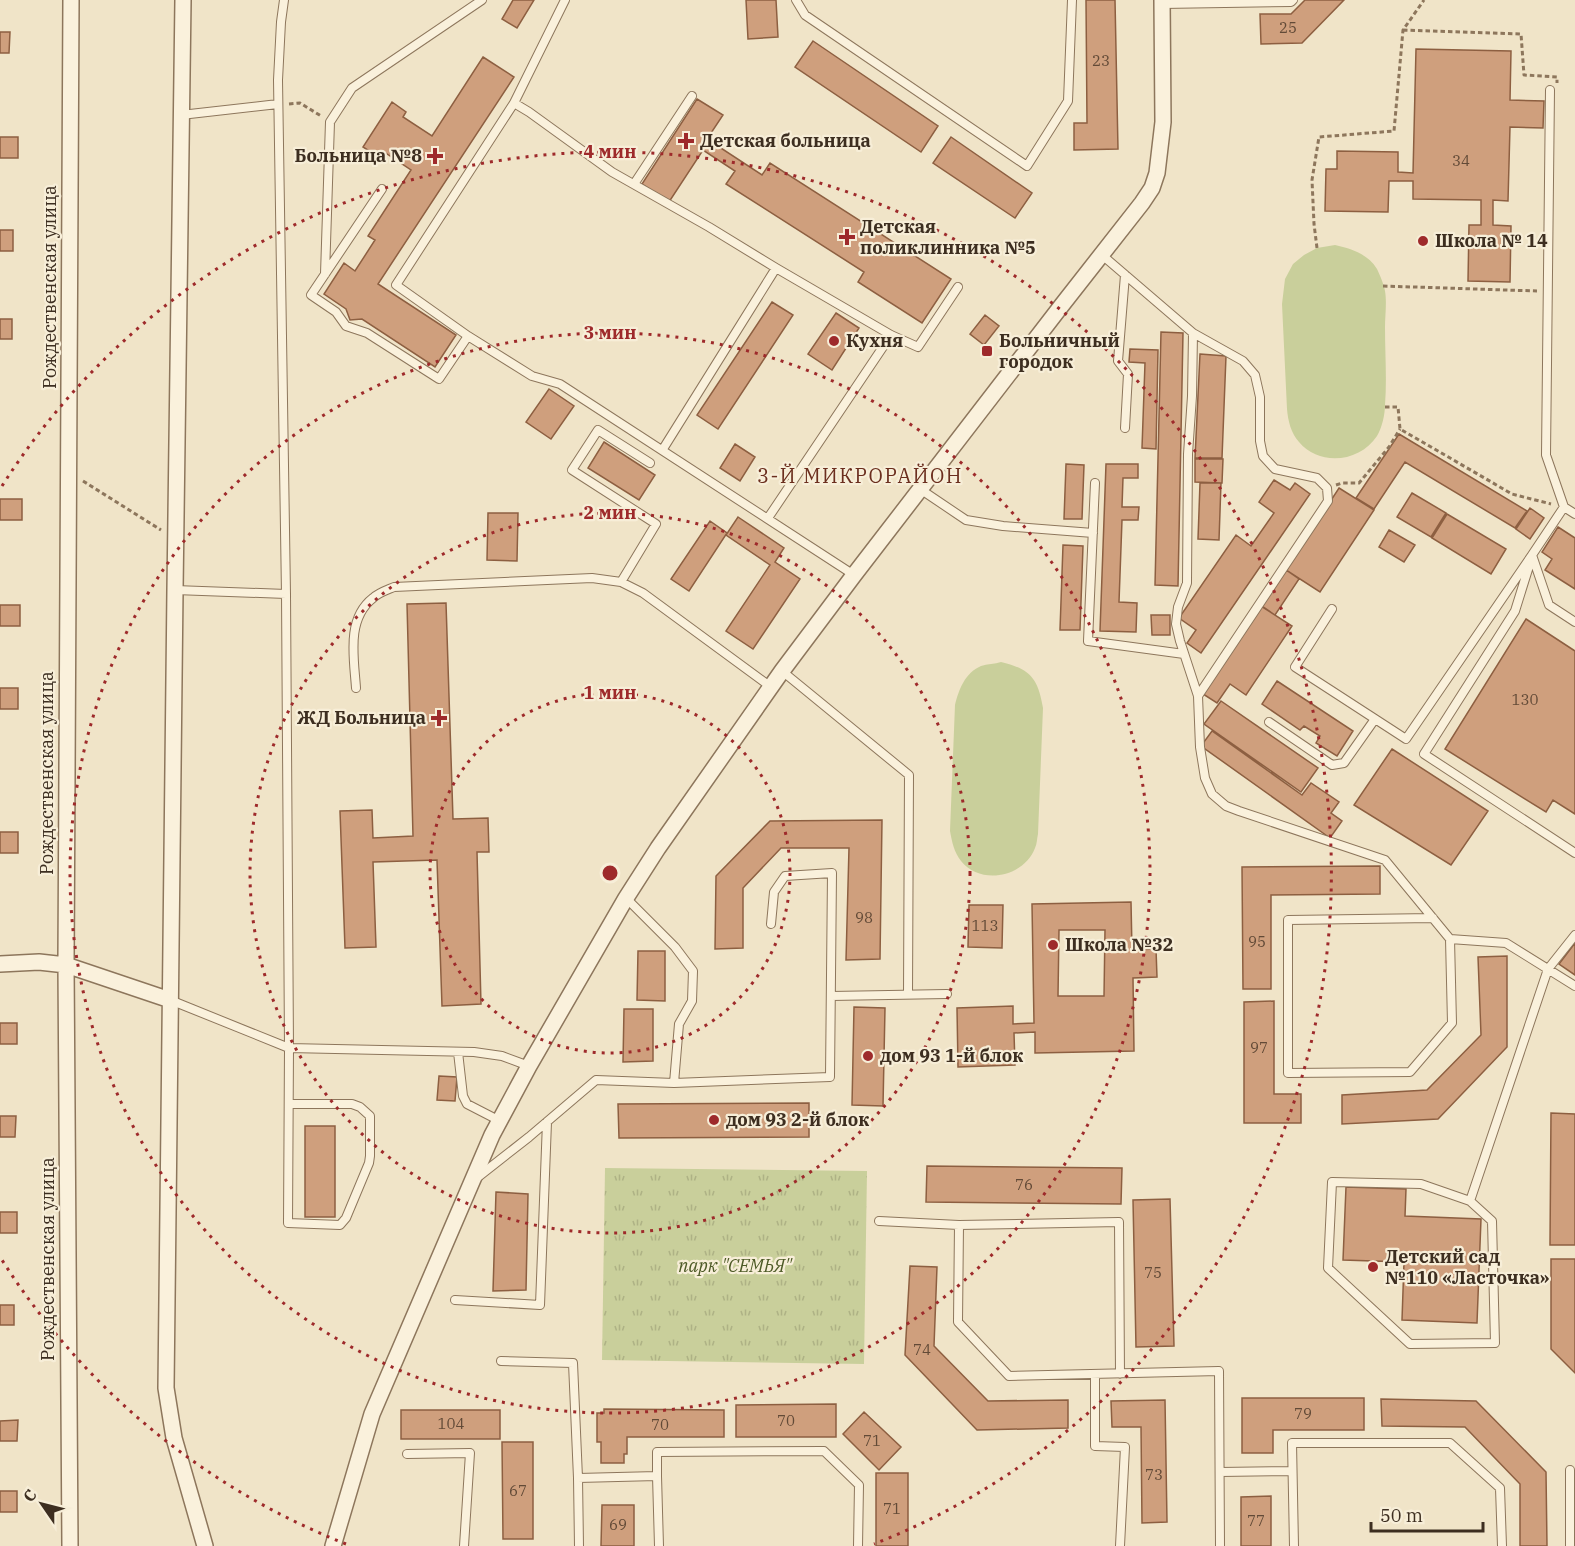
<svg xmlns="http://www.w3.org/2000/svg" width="1575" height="1546" font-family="'IBM Plex Serif',serif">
  <defs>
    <pattern id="park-tufts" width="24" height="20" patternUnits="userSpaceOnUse" patternTransform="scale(1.5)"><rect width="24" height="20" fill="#c9cf9b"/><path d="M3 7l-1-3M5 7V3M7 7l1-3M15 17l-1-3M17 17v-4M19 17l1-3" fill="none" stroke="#aeb285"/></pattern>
  </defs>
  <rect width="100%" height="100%" fill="#f0e4c8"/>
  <path fill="url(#park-tufts)" d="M605,1168L867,1171L864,1364L602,1360Z"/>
  <path fill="#c9cf9b" d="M1335,245C1352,249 1368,254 1377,269C1380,275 1384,285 1385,291C1387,302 1385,316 1385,327C1385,353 1387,379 1385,405C1385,414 1382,428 1377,436C1360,462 1320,467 1299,442C1291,433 1288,421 1287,409L1282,304L1285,279L1293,264L1304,255L1317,248Z
    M1001,662C1030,669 1038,678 1043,708L1038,834C1037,838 1037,844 1035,848C1024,877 981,886 961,861C954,852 952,842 950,831L955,705C959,689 965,673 981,666C987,664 995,664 1001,662Z"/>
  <path fill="#cf9f7d" stroke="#8d5f41" stroke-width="1.5" fill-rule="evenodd" d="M513,0H534L517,28L502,19Z
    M746,0H776L778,37L748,39Z
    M1086,0H1115L1118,149L1074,150V123H1087Z
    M1305,0H1344L1302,43L1261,44L1260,14H1291Z
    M0,32H10L9,53H0Z
    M813,41L938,126L921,152L795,67Z
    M1416,49L1511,51L1510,100L1544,101L1543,128L1510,127L1508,201L1493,200V225L1511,226L1510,282L1468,281L1469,225H1481V200L1413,199V181H1389L1388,212L1325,211L1326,169H1337V151L1398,152V172L1413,173Z
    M483,57L514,77L378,284L456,335L435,367L362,319L350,320L346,309L324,294L344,263L355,271L375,240L368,236L411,170L384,152L380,158L363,147L392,102L406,112L403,117L432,136Z
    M697,99L723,115L707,139L762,175L770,163L951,279L922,323L858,282L864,272L726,184L735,171L703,150L669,202L642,184Z
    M0,137H18V158H0Z
    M951,137L1032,193L1015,218L933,163Z
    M0,230H13V251H0Z
    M772,302L793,315L718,429L697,415Z
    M836,313L859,328L832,370L808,354Z
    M985,315L999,326L984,345L970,334Z
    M0,319H12V339H0Z
    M1161,332L1183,333L1178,586L1155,585Z
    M1130,349L1158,350L1156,449L1142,448L1145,363L1129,362Z
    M1200,354L1226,356L1222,458H1195Z
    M549,389L574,406L551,439L526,422Z
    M1399,434L1527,511L1515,528L1405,462L1374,509L1356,498Z
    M604,442L655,475L639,500L588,468Z
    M735,444L755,457L740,481L720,468Z
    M1195,459H1223L1222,483L1195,482Z
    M1066,464L1084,465L1082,519H1064Z
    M1106,464H1138V478H1123L1122,507H1139L1138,520H1122L1119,602L1137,603L1136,632L1100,631Z
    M1274,480L1290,490L1295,483L1310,494L1201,653L1187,643L1196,630L1179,618L1236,535L1251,546L1274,513L1259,502Z
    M1200,483H1221L1219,540L1198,539Z
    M1339,488L1374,510L1320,592L1286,570Z
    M1412,493L1446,513L1431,537L1397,517Z
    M0,499H22V520H0Z
    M1530,508L1544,518L1530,539L1516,529Z
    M488,513H518L517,561L487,560Z
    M1447,514L1506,549L1491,574L1432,538Z
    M738,517L784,548L775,562L800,579L753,649L726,631L770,565L726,535Z
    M710,521L727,533L689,591L671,579Z
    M1558,527L1575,538V589L1545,570L1552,559L1542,552Z
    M1389,530L1415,545L1404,562L1379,547Z
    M1063,545L1083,546L1080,630H1060Z
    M1286,570L1299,579L1275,615L1262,606Z
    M446,603L453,819L488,818L489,852H477L481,1004L442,1006L437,860L373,862L376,947L345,948L340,811L372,810L373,838L413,836L407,604Z
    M0,605H20V626H0Z
    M1261,606L1292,626L1246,695L1230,684L1217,703L1203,694Z
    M1151,615H1170V635H1152Z
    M1526,619L1575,651V814L1553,800L1546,812L1445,749Z
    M1277,681L1353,731L1337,756L1316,743L1320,736L1304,726L1300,730L1262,704Z
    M0,688H18V709H0Z
    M1221,701L1318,768L1301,792L1204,724Z
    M1212,731L1302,795L1311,783L1339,802L1331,813L1342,821L1330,838L1201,746Z
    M1392,749L1488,811L1451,865L1354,805Z
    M882,820L880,959L846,960L849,848H781L743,888V948L715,949L716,876L770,821Z
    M0,832H18V853H0Z
    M1380,866V894L1271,895V989H1243L1242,867Z
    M1131,902L1132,950L1156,949L1157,977L1133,978L1134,1051L1035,1053V1032L1014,1033L1015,1065L958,1067L957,1008L1013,1006V1024L1034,1023L1032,904ZM1059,930H1105L1104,996H1058Z
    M969,905H1003L1002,948L968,947Z
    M1575,943V975L1559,964Z
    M638,951H665V1001L637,1000Z
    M1507,956V1047L1438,1119L1342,1124V1095L1427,1090L1481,1035L1478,957Z
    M1274,1001V1094H1301V1123H1244V1002Z
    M854,1007L885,1008L883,1106L852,1105Z
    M624,1009H653V1061L623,1062Z
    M0,1023H17V1044H0Z
    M439,1076L457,1077L455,1101L437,1100Z
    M809,1103V1137L619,1138L618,1104Z
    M1551,1113L1575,1114V1245H1550Z
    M0,1116H16L15,1137H0Z
    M305,1126H335V1217H305Z
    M927,1166L1122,1168L1121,1204L926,1202Z
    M1346,1187L1406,1189L1405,1216L1481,1219L1477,1323L1402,1320L1404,1262L1343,1260Z
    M496,1192L528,1194L526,1290L493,1291Z
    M1170,1199L1174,1346L1136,1347L1133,1200Z
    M0,1212H17V1233H0Z
    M1551,1259H1575V1373L1551,1349Z
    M910,1266L937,1267L934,1346L988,1401L1068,1400V1428L977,1430L905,1355Z
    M0,1305H14V1325H0Z
    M1242,1398H1364V1430H1273V1453H1242Z
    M1381,1399L1476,1401L1546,1472L1547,1546H1520V1484L1465,1427L1382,1426Z
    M1165,1400L1167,1522L1142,1523L1141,1427H1112L1111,1401Z
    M836,1404V1437H736V1405Z
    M604,1409L724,1410V1437H627V1454H624V1463H601V1442H597V1413H604Z
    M401,1410H500V1439H401Z
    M864,1412L901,1447L879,1470L843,1434Z
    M18,1420L17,1441H0V1421Z
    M502,1442H533V1539H503Z
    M876,1473H908V1546H876Z
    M0,1491H17V1512H0Z
    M1271,1496V1546H1241V1497Z
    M602,1505H634V1546H601Z"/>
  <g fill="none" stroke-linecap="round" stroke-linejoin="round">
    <defs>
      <path id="service" d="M284,0L281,22L278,80L286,594
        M565,0L514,103L529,112L612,172L709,227L776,268L891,335L918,347L958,287
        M796,0L805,15L1027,166L1068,101L1072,0
        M1162,4L1291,2L1293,0
        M1550,90L1546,455L1564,507
        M181,115L278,104
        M634,184L692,96
        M382,189L311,295L336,312L346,326L367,333L439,379L468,336L532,376L560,384L854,575
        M1102,255L1193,333L1192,396L1188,454L1187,583L1178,607L1176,624L1180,641L1198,696L1200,747L1205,778L1212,794L1226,806L1239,811L1385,860L1450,939L1506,943L1575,986
        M325,274L330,122L352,88L482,0
        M1125,275L1118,361L1128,374L1125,428
        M1193,333L1243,361L1255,375L1260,397V441L1263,456L1275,469L1317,478L1327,488L1328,501L1198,696
        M468,336L396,285L514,103
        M663,449L776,268
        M1095,483L1088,641L1184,654
        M920,489L966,520L1003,526L1093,533
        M1575,514L1564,507L1532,555L1549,605L1575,622
        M768,518L891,335
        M1530,563L1515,611L1424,754L1575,853
        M621,582L656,524L572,470L598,430L650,463
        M175,590L286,594L289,1048L288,1223L340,1225L346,1218L369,1163L370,1156V1116L360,1107L352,1104H289
        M1332,609L1295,667L1406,739L1532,555
        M782,671L909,775L908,994
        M356,688C354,658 346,619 373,598C378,593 387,590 394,587L592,578L621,582L643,593L771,687
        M1269,722L1332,765L1344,763L1375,719
        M626,898L675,947L693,971L692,1001L679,1024L674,1083
        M1433,918L1288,920V1073L1410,1072L1452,1023L1450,939
        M831,996L947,994
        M170,1000L289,1048L474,1052L502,1056L529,1066
        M458,1052L463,1096L467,1104L500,1121
        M478,1177L529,1137L596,1080L674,1083L830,1077L832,873L785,876L774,892L771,924
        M1332,1182L1421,1184L1470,1201L1492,1221L1495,1343L1410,1344L1328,1268Z
        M1470,1201L1548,969L1575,935
        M879,1221L959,1225
        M455,1300L540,1305L547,1122
        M501,1361L573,1363L578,1478
        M1095,1374V1446L1125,1447L1120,1546
        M1120,1374L1119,1222L959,1225L958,1322L1009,1376L1219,1371L1220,1546
        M407,1454L470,1453L464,1546
        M1220,1472L1292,1471
        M657,1476V1452L824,1451L859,1485L858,1546
        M579,1546L578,1478L657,1476L659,1546
        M1294,1546L1292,1443H1450L1500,1488L1502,1546
        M1570,1546V1470"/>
      <path id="minor" d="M183,0L175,590L166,1388L174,1438L205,1546
        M0,964L39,962L66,965L170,1000
        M70,1546L66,965L71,0
        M333,1546L372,1414L492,1135L529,1066L626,898L658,848L782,671L854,575L1062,305L1142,203L1152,188L1157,173L1163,122L1162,0"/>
    </defs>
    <use href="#service" stroke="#8d765c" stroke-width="10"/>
    <use href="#minor" stroke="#8d765c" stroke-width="18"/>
    <path stroke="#8d765c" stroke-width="3" stroke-dasharray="4.5 3" stroke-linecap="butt" d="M1403,30L1521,34L1524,75L1557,77V83
      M289,104L300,103L321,116
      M1317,248L1314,224L1312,180L1319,137L1394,131L1403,30L1424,0
      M1383,286L1537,291
      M1385,407H1398L1400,429L1512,494L1551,504
      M83,481L161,530
      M1336,485L1342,483H1359L1389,447L1400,429"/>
    <use href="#service" stroke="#faf1dc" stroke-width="8"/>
    <use href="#minor" stroke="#faf1dc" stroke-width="15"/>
  </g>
  <g fill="none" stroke="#9e2a2b" stroke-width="3" stroke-dasharray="3 6">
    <circle cx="610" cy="873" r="180"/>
    <circle cx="610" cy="873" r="360"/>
    <circle cx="610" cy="873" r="540"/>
    <path d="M346 1544A721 721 0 0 1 2 1260M2 486A721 721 0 1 1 874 1544"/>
  </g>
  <g fill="#9e2a2b" stroke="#f7eed8" stroke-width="2">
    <path d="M683 132h6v6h6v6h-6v6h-6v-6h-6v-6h6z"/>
    <path d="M432 147h6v6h6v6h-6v6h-6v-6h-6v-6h6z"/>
    <path d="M844 228h6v6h6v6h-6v6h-6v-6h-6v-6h6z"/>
    <circle cx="1423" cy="241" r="6"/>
    <circle cx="834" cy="341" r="6"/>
    <rect x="981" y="345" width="12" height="12" rx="3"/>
    <path d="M436 709h6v6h6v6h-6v6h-6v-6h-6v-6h6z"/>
    <circle cx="1053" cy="945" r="6"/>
    <circle cx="868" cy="1056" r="6"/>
    <circle cx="714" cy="1120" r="6"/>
    <circle cx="1373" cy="1267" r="6"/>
  </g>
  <g text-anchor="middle" stroke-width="4.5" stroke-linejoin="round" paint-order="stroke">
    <g font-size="15" fill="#624a37">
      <text x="1288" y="33">25</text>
      <text x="1101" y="66">23</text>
      <text x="1461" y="166">34</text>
      <text x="1525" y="705">130</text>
      <text x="864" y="923">98</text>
      <text x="985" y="931">113</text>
      <text x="1257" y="947">95</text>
      <text x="1259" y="1053">97</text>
      <text x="1024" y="1190">76</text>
      <text x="1153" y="1278">75</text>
      <text x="922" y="1355">74</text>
      <text x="1303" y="1419">79</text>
      <text x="786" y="1426">70</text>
      <text x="451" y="1429">104</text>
      <text x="660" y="1430">70</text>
      <text x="872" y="1446">71</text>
      <text x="1154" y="1480">73</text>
      <text x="518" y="1496">67</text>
      <text x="892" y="1514">71</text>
      <text x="1256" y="1526">77</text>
      <text x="618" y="1530">69</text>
    </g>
    <g font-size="18" font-weight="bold" fill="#3d2e20" stroke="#f7eed8" text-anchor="start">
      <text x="700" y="147">Детская больница</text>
      <text x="422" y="162" text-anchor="end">Больница №8</text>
      <text x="860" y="233">Детская<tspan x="860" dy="21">поликлинника №5</tspan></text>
      <text x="1435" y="247">Школа № 14</text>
      <text x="846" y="347">Кухня</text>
      <text x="999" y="347">Больничный<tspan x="999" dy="21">городок</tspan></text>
      <text x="426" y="724" text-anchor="end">ЖД Больница</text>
      <text x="1065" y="951">Школа №32</text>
      <text x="880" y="1062">дом 93 1-й блок</text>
      <text x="726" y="1126">дом 93 2-й блок</text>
      <text x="1385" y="1263">Детский сад<tspan x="1385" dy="21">№110 «Ласточка»</tspan></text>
    </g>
    <g font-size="18" fill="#3d2e20" stroke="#f7eed8">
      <text transform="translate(50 287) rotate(-90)" y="6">Рождественская улица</text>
      <text transform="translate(47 773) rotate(-90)" y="6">Рождественская улица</text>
      <text transform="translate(48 1259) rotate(-90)" y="6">Рождественская улица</text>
    </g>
    <g font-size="18" font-style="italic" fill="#4d5a26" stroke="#f7eed8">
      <text x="735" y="1272">парк "СЕМЬЯ"</text>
    </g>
    <g font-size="20" letter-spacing="1.5" fill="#6b2e1e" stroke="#f7eed8">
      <text x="860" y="483">3-Й МИКРОРАЙОН</text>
    </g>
  </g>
  <circle cx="610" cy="873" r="9" fill="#9e2a2b" stroke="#f7eed8" stroke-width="3"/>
  <g font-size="18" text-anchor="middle" font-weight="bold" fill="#9e2a2b" stroke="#f7eed8" stroke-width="4.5" stroke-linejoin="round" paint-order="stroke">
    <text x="610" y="158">4 мин</text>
    <text x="610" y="339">3 мин</text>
    <text x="610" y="519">2 мин</text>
    <text x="610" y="699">1 мин</text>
  </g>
  <g transform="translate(42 1504) rotate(305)" stroke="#f7eed8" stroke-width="4.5" paint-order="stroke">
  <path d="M0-4.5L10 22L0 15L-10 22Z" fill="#3d2e20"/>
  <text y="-9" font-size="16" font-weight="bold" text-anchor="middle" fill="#3d2e20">С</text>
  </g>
  <path d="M1371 1522v9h112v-9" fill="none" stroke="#3d2e20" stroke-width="3"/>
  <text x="1380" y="1522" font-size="18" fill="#3d2e20" stroke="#f7eed8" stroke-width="4.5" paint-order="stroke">50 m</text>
</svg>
